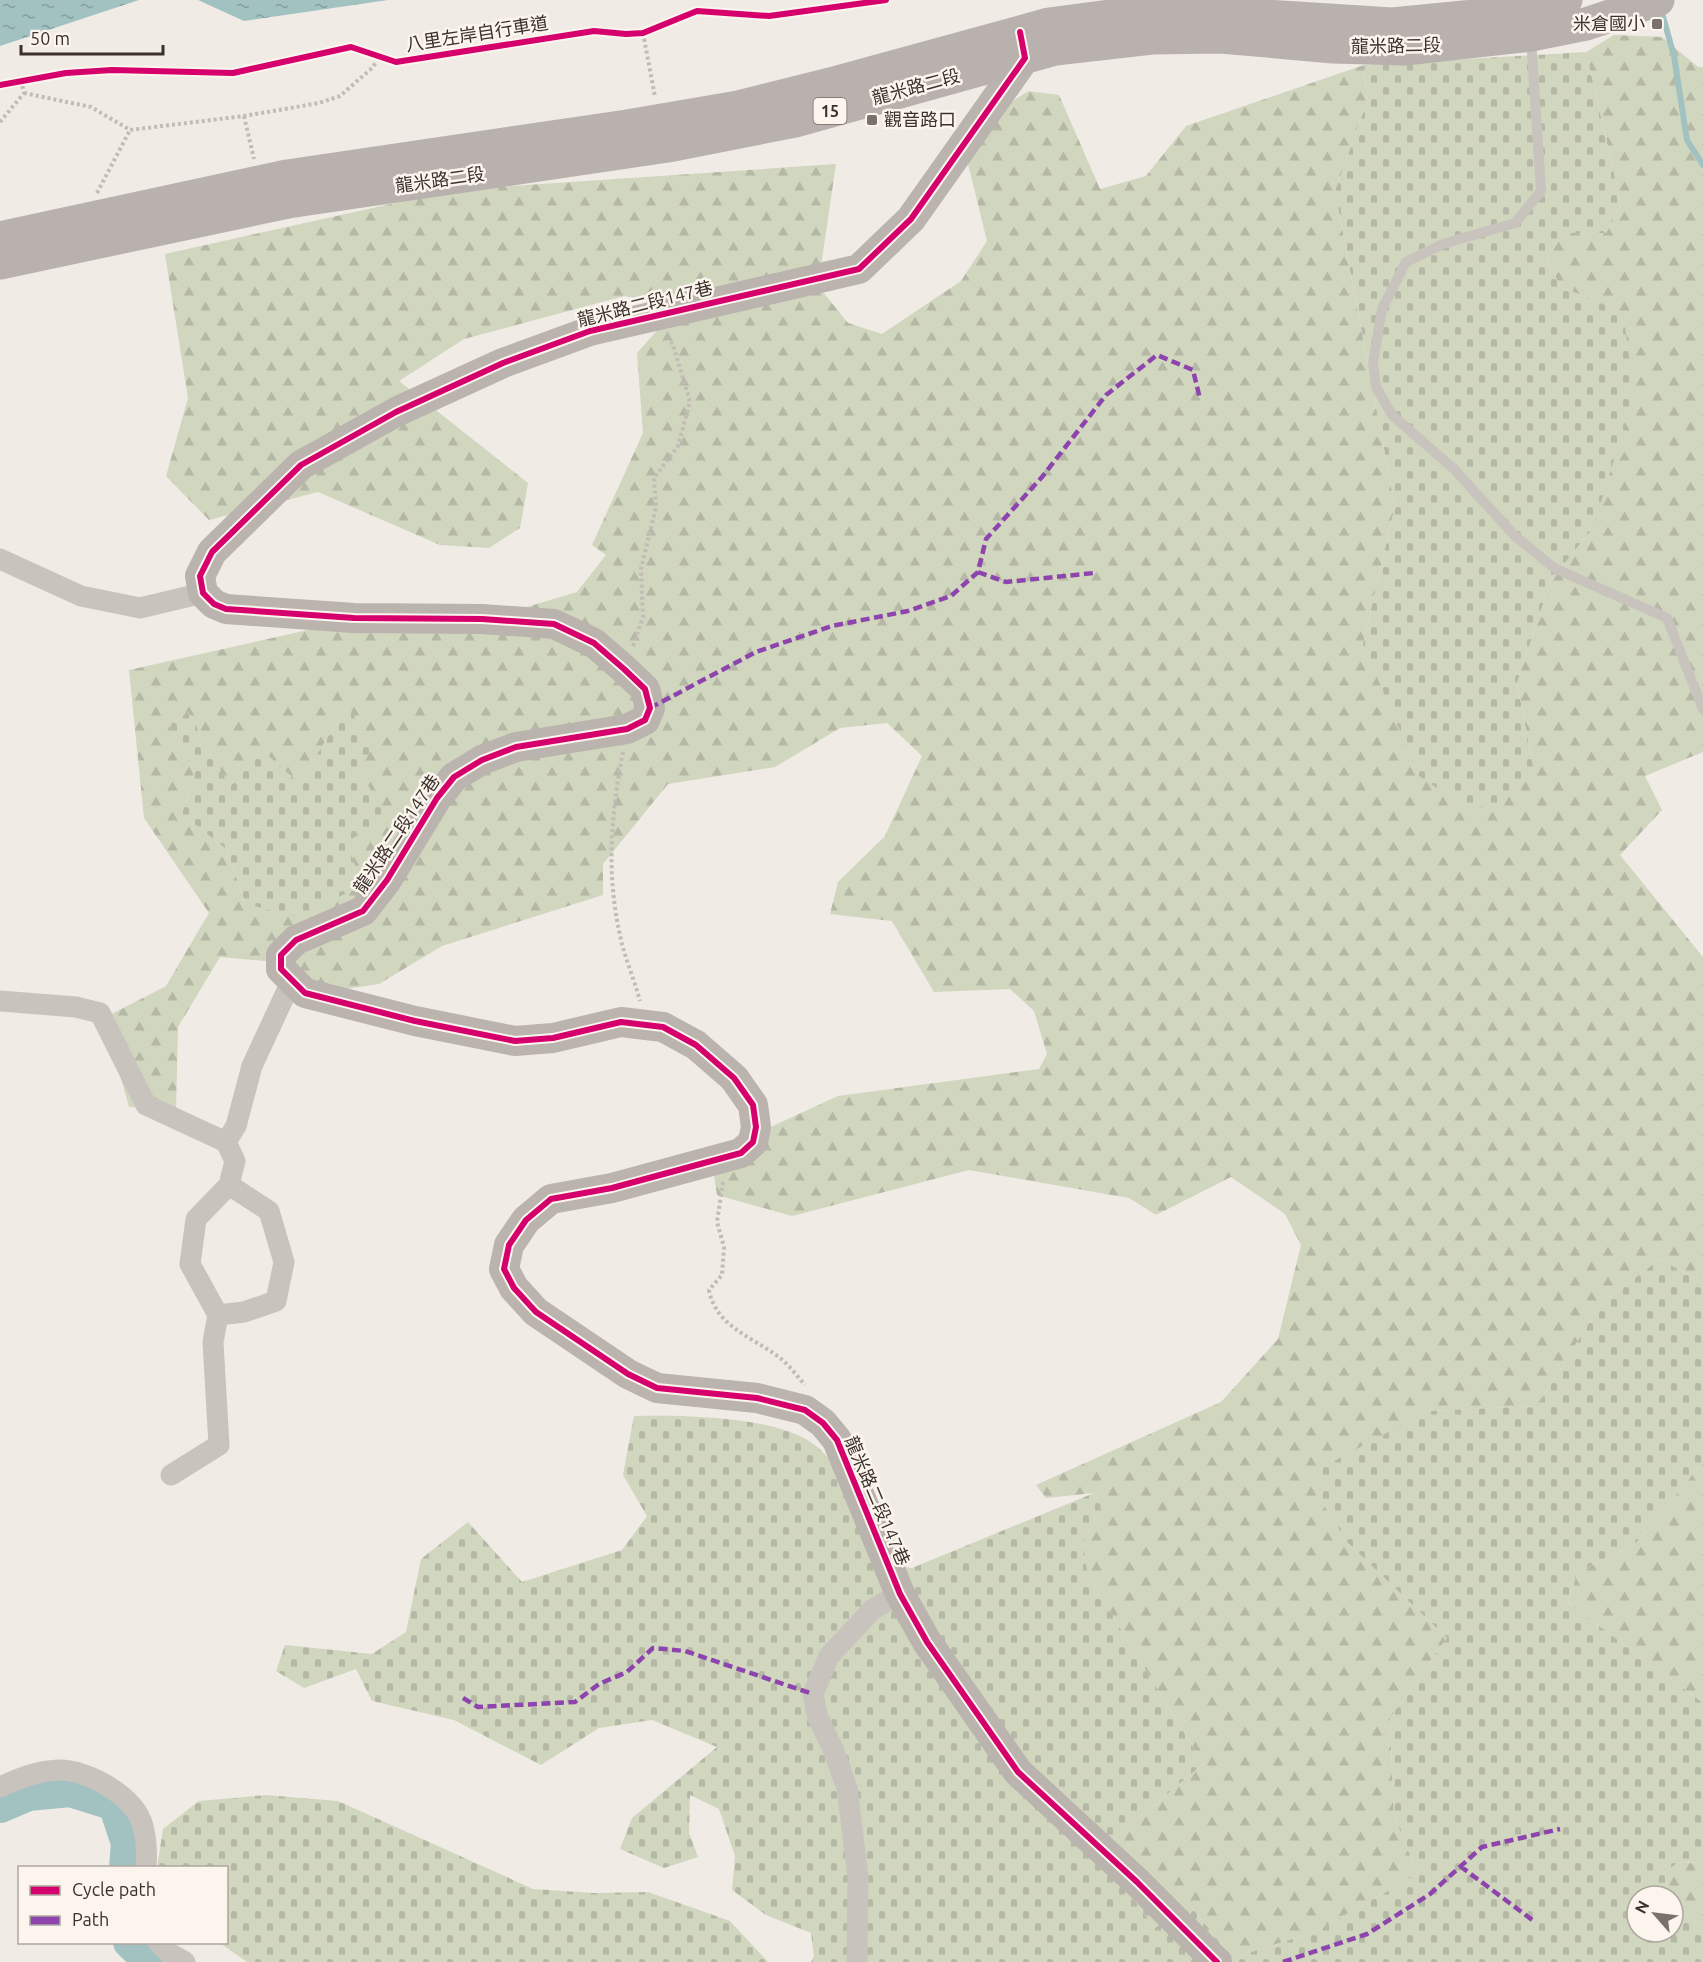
<svg xmlns="http://www.w3.org/2000/svg" width="1703" height="1962" font-family="Ubuntu,'Noto Sans TC',sans-serif">
  <defs>
    <pattern id="forest-firs" width="22" height="20" patternUnits="userSpaceOnUse" patternTransform="scale(1.5)"><rect width="22" height="20" fill="#d1d6bf"/><path d="M5 1l3.5 6h-7zM16 11l3.5 6h-7z" fill="#b4b8a4"/></pattern>
    <pattern id="cemetery-stones" width="16" height="16" patternUnits="userSpaceOnUse" patternTransform="scale(1.5)"><rect width="16" height="16" fill="#d1d6bf"/><path d="M2 7V4a2 2 0 0 1 4 0v3zM10 15v-3a2 2 0 0 1 4 0v3z" fill="#b4b8a4"/></pattern>
    <pattern id="water-ripples" width="26" height="14" patternUnits="userSpaceOnUse" patternTransform="scale(1.5)"><rect width="26" height="14" fill="#a1c2c1"/><path d="M2 4q2-2 4 0t4 0M15 11q2-2 4 0t4 0" fill="none" stroke="#849e9d"/></pattern>
  </defs>
  <rect width="100%" height="100%" fill="#f0ebe5"/>
  <path fill="url(#forest-firs)" fill-rule="evenodd" d="M1614,35L1662,37L1698,67H1703V752L1645,776L1662,810L1620,855L1703,957V1283L1660,1259L1601,1304L1537,1406L1428,1411L1348,1543L1447,1638L1390,1718L1394,1816L1418,1874L1315,1932L1232,1958L1190,1905L1155,1928L1098,1852L1203,1764L1090,1579L1081,1547L1101,1506L1094,1493L1046,1498L1036,1485L1221,1402L1278,1339L1301,1245L1285,1214L1231,1177L1156,1215L1129,1198L969,1170L792,1216L717,1195L713,1168L749,1137L838,1096L1039,1069L1047,1054L1034,1011L1010,989L934,992L892,921L830,914L838,882L885,836L922,756L887,723L840,728L775,767L668,784L603,864V895L442,946L379,984L313,994L277,962L220,957L178,1027L176,1110L129,1107L104,1018L166,986L209,913L144,818L129,670L326,626L456,628L577,592L606,555L592,545L643,433L637,353L669,317L663,303L624,296L464,339L399,381L528,483L520,528L489,548L440,545L318,492L209,520L166,476L188,398L165,254L454,190L836,164L818,286L848,323L882,334L961,281L987,241L961,135L1028,91L1059,95L1100,189L1146,176L1186,126L1364,65L1367,102L1335,191L1395,506L1363,644L1534,772L1517,683L1551,580L1593,528L1623,312L1561,287L1546,259L1561,233H1606L1621,204L1586,52ZM348,705L358,768L385,817L246,904L226,849L182,814L194,772L170,725L188,712L230,788L299,783Z
    M1703,1462V1703L1568,1603L1577,1573L1635,1544Z
    M1678,1862L1703,1863V1926L1673,1906V1896H1668L1665,1873Z"/>
  <path fill="url(#cemetery-stones)" d="M1586,52L1621,204L1606,233H1562L1546,259L1561,287L1623,312L1634,395L1593,528L1551,580L1517,683L1534,772L1501,803L1470,810L1419,776L1363,644L1395,506L1335,191L1367,102L1364,65Z
    M348,705L372,749L358,768L386,817L347,842L362,887L292,916L246,904L226,849L182,814L194,772L170,725L188,712L230,787L263,751L299,783Z
    M1660,1259L1703,1283V1462L1635,1544L1577,1573L1568,1603L1703,1703V1863L1678,1862L1665,1873L1668,1896H1637V1932H1673V1906L1703,1926V1962H811L814,1956L811,1933L766,1915L732,1890L735,1856L719,1809L690,1795L689,1833L698,1857L664,1868L620,1849L632,1818L717,1747L652,1720L599,1728L541,1765L454,1720L372,1701L356,1669L304,1688L276,1671L285,1645L372,1654L406,1632L421,1559L468,1522L522,1582L622,1550L647,1516L623,1475L634,1416C680,1415 760,1416 802,1437C817,1444 830,1458 838,1472C851,1492 862,1539 871,1563L912,1568L1094,1493L1101,1506L1081,1547L1090,1579L1203,1764L1098,1852L1155,1928L1190,1905L1232,1958L1315,1932L1418,1874L1394,1816L1390,1718L1447,1638L1348,1543L1319,1498L1321,1468L1428,1411L1537,1406L1601,1304Z
    M266,1795L338,1801L533,1889L594,1893L648,1892L730,1921L768,1962H247L220,1943L226,1942V1868H157L163,1829L199,1801Z"/>
  <path fill="url(#water-ripples)" d="M0,0H139L0,46Z
    M198,0H388L244,21Z"/>
  <g fill="none" stroke-linecap="round" stroke-linejoin="round">
    <path stroke="#a1c2c1" stroke-width="6" d="M1662,13L1674,56L1687,140L1703,165"/>
    <path stroke="#a1c2c1" stroke-width="34" d="M0,1806L28,1794L70,1790L115,1804L128,1843L126,1868
      M130,1942L151,1962"/>
    <path stroke="#c2bbb6" stroke-width="4" stroke-dasharray="3 3" stroke-linecap="butt" d="M643,33L655,97
      M24,93L91,107L130,130L244,116L319,103L340,96L372,68L379,58
      M244,116L254,159
      M0,122L24,93L21,80
      M97,193L130,130
      M633,646L643,617L641,569L656,507L654,478L678,446L690,402L673,345L668,338
      M623,752C610,818 606,879 622,944C627,963 635,982 640,1001
      M723,1182L717,1222L724,1247L722,1275L709,1290C716,1327 753,1337 780,1358C789,1365 797,1376 805,1385"/>
    <path stroke="#c9c3be" stroke-width="10" d="M1531,38L1541,191L1515,223L1443,244L1406,262L1382,309L1373,363L1376,387L1392,415L1454,469L1514,535L1554,568L1667,618L1703,709"/>
    <path stroke="#c9c3be" stroke-width="21" d="M0,559L81,596L140,608L203,593
      M0,1001L76,1007L100,1013L146,1105L226,1142L236,1126L252,1066L291,982
      M218,1315L244,1312L276,1301L284,1262L269,1211L229,1185
      M171,1475L219,1445L213,1342L218,1315L190,1264L196,1219L229,1185L235,1161L226,1142
      M0,1787C19,1778 37,1771 58,1770C87,1769 135,1796 143,1826C146,1838 147,1855 146,1868
      M158,1942L169,1953L185,1962
      M857,1962L858,1877L847,1788L833,1749L818,1718L813,1694L829,1656L873,1609L900,1594"/>
    <path stroke="#bab3ae" stroke-width="30" d="M1022,44L1025,58L911,219L859,269L590,331L503,363L396,412L301,465L212,552L200,576L203,593L214,604L226,609L354,618L482,619L554,624L594,643L624,669L645,689L650,708L645,720L627,729L516,747L482,760L454,777L437,798L387,880L363,911L296,940L281,955V969L305,993L415,1021L515,1041L553,1038L621,1022L663,1027L696,1045L734,1078L753,1105L756,1127L753,1142L741,1153L612,1188L551,1199L526,1220L509,1245L504,1269L514,1288L536,1312L628,1374L657,1388L757,1398L805,1410L823,1423L837,1440L900,1594L927,1642L1018,1772L1137,1882L1217,1962"/>
    <path stroke="#b8b1ad" stroke-width="33" d="M0,238L287,176L627,126L738,107L838,82L1049,24L1133,13L1187,11L1392,24L1504,13L1566,0
      M0,263L288,202L668,146L795,121L1055,49L1152,38L1221,37L1333,47L1405,49L1531,35L1586,24L1658,0"/>
    <path stroke="#8e44ad" stroke-width="4.5" stroke-dasharray="9 4.5" stroke-linecap="butt" d="M978,572L1006,582L1094,573
      M650,708L756,652L832,626L908,611L951,596L978,572L986,539L1042,477L1106,395L1157,355L1193,370L1200,399
      M463,1698L478,1707L575,1702L599,1684L627,1672L653,1648L685,1651L813,1694
      M1460,1866L1535,1922
      M1283,1962L1367,1934L1430,1894L1482,1847L1560,1829"/>
    <defs>
      <path id="cycleway" d="M1020,32L1025,58L911,219L859,269L590,331L503,363L396,412L301,465L212,552L200,576L203,593L214,604L226,609L354,618L482,619L554,624L594,643L624,669L645,689L650,708L645,720L627,729L516,747L482,760L454,777L437,798L387,880L363,911L296,940L281,955V969L305,993L415,1021L515,1041L553,1038L621,1022L663,1027L696,1045L734,1078L753,1105L756,1127L753,1142L741,1153L612,1188L551,1199L526,1220L509,1245L504,1269L514,1288L536,1312L628,1374L657,1388L757,1398L805,1410L823,1423L837,1440L900,1594L927,1642L1018,1772L1137,1882L1217,1962
        M0,85L66,73L112,70L233,73L351,47L396,62L594,31L626,34L643,33L697,11L769,16L886,0"/>
    </defs>
    <use href="#cycleway" stroke="#fbf5ee" stroke-width="10"/>
    <use href="#cycleway" stroke="#d6006c" stroke-width="6"/>
  </g>
  <g fill="#7a716c" stroke="#fbf5ee" stroke-width="2">
    <rect x="1651" y="18" width="12" height="12" rx="3"/>
    <rect x="866" y="114" width="12" height="12" rx="3"/>
  </g>
  <g text-anchor="middle" stroke-width="5" stroke-linejoin="round" paint-order="stroke">
    <rect fill="#fbf5ee" stroke="#756b66" stroke-width="1.5" x="813.5" y="98" width="33" height="26" rx="4.5"/>
    <g font-size="16" font-weight="bold" fill="#3b302b">
      <text x="830" y="117">15</text>
    </g>
    <g font-size="18" fill="#3b302b" stroke="#fbf5ee" text-anchor="end">
      <text x="1645" y="30">米倉國小</text>
      <text x="884" y="126" text-anchor="start">觀音路口</text>
    </g>
    <g font-size="18" fill="#3b302b" stroke="#fbf5ee">
      <text transform="translate(477 34) rotate(-9)" y="6">八里左岸自行車道</text>
      <text transform="translate(1396 46) rotate(-1)" y="6">龍米路二段</text>
      <text transform="translate(916 87) rotate(-15)" y="6">龍米路二段</text>
      <text transform="translate(440 180) rotate(-8)" y="6">龍米路二段</text>
      <text transform="translate(645 304) rotate(-14)" y="6">龍米路二段147巷</text>
      <text transform="translate(397 834) rotate(-56)" y="6">龍米路二段147巷</text>
      <text transform="translate(877 1501) rotate(67)" y="6">龍米路二段147巷</text>
    </g>
  </g>
  <rect x="18" y="1866" width="210" height="78" fill="#fbf5ee" stroke="#aea6a0" stroke-width="1.5"/>
  <rect x="30" y="1886" width="30" height="9" fill="#d6006c" stroke="#aea6a0" stroke-width="1.5"/>
  <text x="72" y="1896" font-size="18" fill="#3b302b">Cycle path</text>
  <rect x="30" y="1916" width="30" height="9" fill="#8e44ad" stroke="#aea6a0" stroke-width="1.5"/>
  <text x="72" y="1926" font-size="18" fill="#3b302b">Path</text>
  <g transform="translate(1655 1914) rotate(298)"><circle r="28" fill="#fbf5ee" stroke="#aea6a0" stroke-width="1.5"/>
  <path d="M0-4.5L10 22L0 15L-10 22Z" fill="#7a716c"/>
  <text y="-9" font-size="16" font-weight="bold" text-anchor="middle" fill="#3b302b">N</text>
  </g>
  <path d="M21 45v9h142v-9" fill="none" stroke="#3b302b" stroke-width="3"/>
  <text x="30" y="45" font-size="18" fill="#3b302b" stroke="#fbf5ee" stroke-width="4.5" paint-order="stroke">50 m</text>
</svg>
